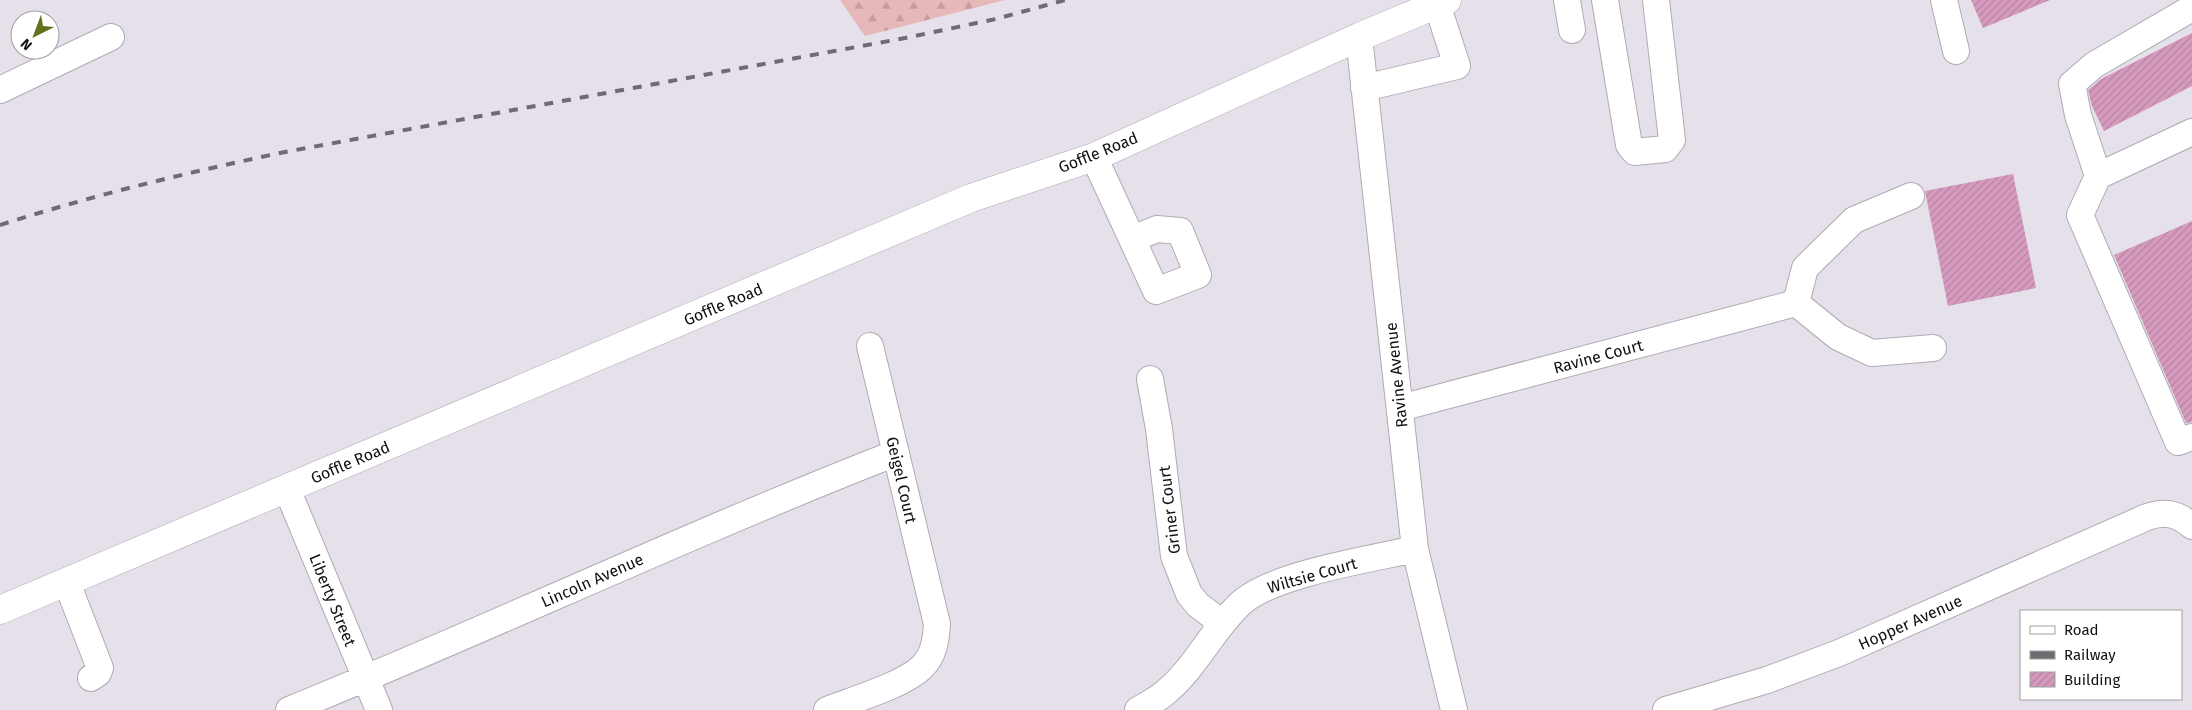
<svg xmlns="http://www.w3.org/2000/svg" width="2192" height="710" font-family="'Fira Sans',sans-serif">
  <defs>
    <pattern id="forest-firs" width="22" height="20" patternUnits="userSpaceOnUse" patternTransform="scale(1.25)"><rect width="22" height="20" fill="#e7b8b9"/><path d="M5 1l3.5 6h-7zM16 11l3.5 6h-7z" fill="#c59d9e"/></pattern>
    <pattern id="building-hatch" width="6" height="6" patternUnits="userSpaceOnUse" patternTransform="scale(1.25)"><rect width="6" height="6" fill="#d59abd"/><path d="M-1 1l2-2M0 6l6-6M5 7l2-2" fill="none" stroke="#b684a1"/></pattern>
  </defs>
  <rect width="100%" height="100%" fill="#e5e0ea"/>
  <path fill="url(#forest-firs)" d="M840,0H1005L865,36Z"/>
  <path fill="url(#building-hatch)" d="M1971,0H2050L1983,28Z
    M2192,33V86L2104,131L2092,106L2088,90L2101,79Z
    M2013,174L2036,288L1948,306L1925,191Z
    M2192,221V422L2186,423L2114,255Z"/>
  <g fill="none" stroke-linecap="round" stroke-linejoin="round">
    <defs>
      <path id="minor" d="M1567,0L1572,30
        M1605,0L1629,145L1635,152L1665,149L1672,140L1656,0
        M1944,0L1956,51
        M2192,8L2094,65L2072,84L2078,115L2098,176L2192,132
        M1359,37L1415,549L1454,710
        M1364,88L1457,66L1437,4
        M0,90L111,37
        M1094,157L1156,291L1198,275L1180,231L1157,229L1132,239
        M2098,176L2080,215L2178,442L2192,437
        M1796,303L1805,268L1854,220L1911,196
        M1796,303L1838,337L1872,353L1933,348
        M1150,379L1159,429L1174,556L1189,594L1198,605L1222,623
        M1400,408L1796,303
        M287,489L379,710
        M67,583L100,668L98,673L91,678
        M289,710C493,627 691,533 896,453
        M827,710C852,700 904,685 922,667C934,655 936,640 937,624L870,346
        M1138,710C1148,704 1159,699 1167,691C1195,668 1213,629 1241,603C1273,574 1371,559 1415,549
        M1666,710L1767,680L1839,653L2147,517C2165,511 2177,513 2192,526"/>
      <path id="major" d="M0,610L971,198L1094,157L1359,37L1447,0"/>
    </defs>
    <use href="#minor" stroke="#afaab3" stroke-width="28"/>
    <use href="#major" stroke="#afaab3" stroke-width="29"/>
    <use href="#minor" stroke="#fff" stroke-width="26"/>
    <use href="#major" stroke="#fff" stroke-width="28"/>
    <path stroke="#6e6b71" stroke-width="4" stroke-dasharray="9 9" stroke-linecap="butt" d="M0,225C94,195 189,172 285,152L905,38L996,19L1065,0"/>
  </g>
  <g text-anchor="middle" stroke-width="5" stroke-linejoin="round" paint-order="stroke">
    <g font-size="16" fill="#110f12" stroke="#fff">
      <text transform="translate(1098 152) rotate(-22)" y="6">Goffle Road</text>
      <text transform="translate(723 304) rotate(-23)" y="6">Goffle Road</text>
      <text transform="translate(1598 356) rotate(-15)" y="6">Ravine Court</text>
      <text transform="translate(1396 375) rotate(-96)" y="6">Ravine Avenue</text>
      <text transform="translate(350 462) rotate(-23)" y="6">Goffle Road</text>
      <text transform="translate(902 480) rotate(77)" y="6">Geigel Court</text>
      <text transform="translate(1169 510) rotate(-97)" y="6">Griner Court</text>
      <text transform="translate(1312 575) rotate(-16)" y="6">Wiltsie Court</text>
      <text transform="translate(592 580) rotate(-24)" y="6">Lincoln Avenue</text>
      <text transform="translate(333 600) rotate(68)" y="6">Liberty Street</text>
      <text transform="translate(1910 622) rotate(-24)" y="6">Hopper Avenue</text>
    </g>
  </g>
  <rect x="2020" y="610" width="162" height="90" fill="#ffffff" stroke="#a09fa0"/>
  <rect x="2030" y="626" width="25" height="8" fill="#ffffff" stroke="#a09fa0"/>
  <text x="2064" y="635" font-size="15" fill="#110f12">Road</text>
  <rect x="2030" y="651" width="25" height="8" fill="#6e6b71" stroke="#a09fa0"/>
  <text x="2064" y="660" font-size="15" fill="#110f12">Railway</text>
  <rect x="2030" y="672" width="25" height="15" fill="url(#building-hatch)" stroke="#a09fa0"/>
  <text x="2064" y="685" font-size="15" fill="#110f12">Building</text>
  <g transform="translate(35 35) rotate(222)"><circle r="24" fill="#ffffff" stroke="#a09fa0"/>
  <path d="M0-4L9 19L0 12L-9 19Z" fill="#63711c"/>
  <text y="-8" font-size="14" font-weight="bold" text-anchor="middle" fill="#110f12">N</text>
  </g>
</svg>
